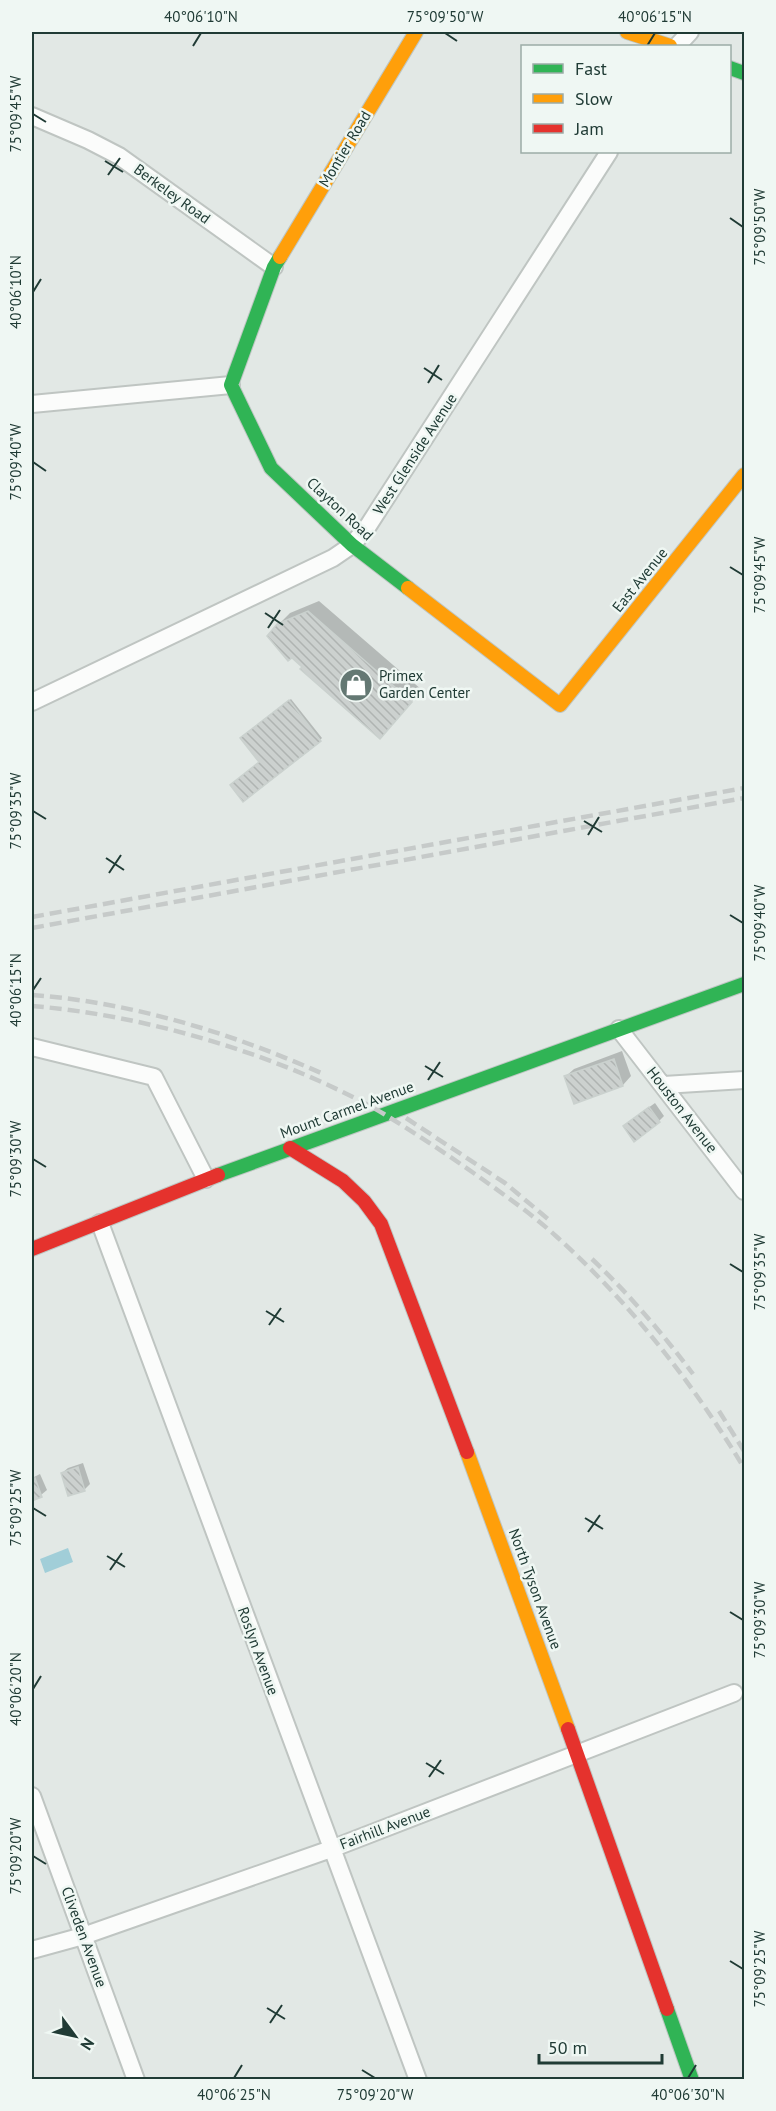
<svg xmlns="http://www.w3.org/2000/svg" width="776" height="2111" font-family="'PT Sans',sans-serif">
  <defs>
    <pattern id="building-back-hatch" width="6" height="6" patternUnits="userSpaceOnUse" patternTransform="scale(1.5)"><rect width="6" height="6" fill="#ccd1cf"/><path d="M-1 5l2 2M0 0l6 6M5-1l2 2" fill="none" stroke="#afb4b2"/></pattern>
  </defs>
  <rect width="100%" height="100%" fill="#e2e8e5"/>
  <path fill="#a1ced8" d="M68,1548L73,1562L45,1573L40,1559Z"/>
  <path fill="#0003" d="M319,601L422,690L391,726L304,667L278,625L290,613Z
    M291,699L322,738L320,740L245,736Z
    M622,1051L631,1076L623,1085L574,1102L565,1077L574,1069Z
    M655,1103L664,1116L659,1121H630Z
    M83,1463L90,1484L84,1490L62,1473L68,1468Z
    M40,1474L47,1490L41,1495L32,1499V1478Z"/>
  <path fill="url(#building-back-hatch)" stroke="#cad1ce" stroke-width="1.5" d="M308,611L412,702L380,739L300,669L302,667L292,658L288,661L267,636L277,624Z
    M289,700L321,741L243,802L230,785L259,762L240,738Z
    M614,1059L623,1086L574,1104L564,1076Z
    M649,1107L660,1122L634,1142L623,1126Z
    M78,1467L85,1491L68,1496L61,1473Z
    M35,1478L42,1497L32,1501V1480Z"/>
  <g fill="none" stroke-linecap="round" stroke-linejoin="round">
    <defs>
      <path id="street" d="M677,46L690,32
        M32,116L88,140L119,156L274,267
        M32,404L231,385
        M32,702L333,558L352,545L368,526L609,152
        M619,1029L744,1191
        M32,1047L154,1077L206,1179
        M664,1085L744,1080
        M100,1223L418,2080
        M32,1796L136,2080
        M32,1950L83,1936L331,1849L734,1693"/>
      <path id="fast" d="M730,68L744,73
        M280,257L274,267L231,385L271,468L352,545L408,588
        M218,1175L744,984
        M667,2009L692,2080"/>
      <path id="slow" d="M627,32L670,46
        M280,257L416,32
        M408,588L560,705L744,475
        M467,1452L568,1729"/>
      <path id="jam" d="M290,1148L343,1181L364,1201L381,1224L467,1452
        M32,1249L218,1175
        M568,1729L667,2009"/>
    </defs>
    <use href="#street" stroke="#bfc5c2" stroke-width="20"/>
    <use href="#fast" stroke="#bec6c3" stroke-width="16"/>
    <use href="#slow" stroke="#bec6c3" stroke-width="16"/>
    <use href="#jam" stroke="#bec6c3" stroke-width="16"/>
    <use href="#street" stroke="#fbfcfb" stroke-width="16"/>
    <use href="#fast" stroke="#30b455" stroke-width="14"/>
    <use href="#slow" stroke="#ff9f0a" stroke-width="14"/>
    <use href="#jam" stroke="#e5322d" stroke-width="14"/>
    <path stroke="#c6cac9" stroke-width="4.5" stroke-dasharray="12 6" stroke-linecap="butt" d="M32,917L744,788
      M32,928L744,798
      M32,995C131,1002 231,1033 321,1073
      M32,1006C147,1015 284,1056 384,1114C415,1133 445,1153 475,1174C503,1194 532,1214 557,1237C631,1304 693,1383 744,1468
      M406,1118L505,1183L548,1219
      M592,1259C629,1294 662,1333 693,1374
      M719,1411L744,1451"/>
  </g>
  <path fill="none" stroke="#203b35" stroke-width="2" d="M445,33L457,41M193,46L201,33M647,46L655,33M33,114L46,122M105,161L123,172M108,175L120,158M730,218L743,227M33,292L41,279M424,368L442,380M428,383L439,365M33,462L46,471M730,567L743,575M265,613L283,625M268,628L280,610M33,811L46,819M584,821L602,832M588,835L599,817M106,858L124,870M109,873L121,855M730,915L743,923M33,990L41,978M425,1066L443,1077M428,1080L440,1062M33,1159L46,1167M730,1264L743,1272M266,1311L284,1322M269,1325L281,1308M33,1508L46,1516M585,1518L603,1529M588,1532L600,1515M107,1556L125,1567M110,1570L122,1553M730,1612L743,1620M33,1689L41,1676M426,1763L444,1774M429,1777L441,1760M33,1856L46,1864M730,1961L743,1969M267,2008L285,2019M270,2023L282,2005M362,2070L375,2078M234,2078L242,2065M688,2078L696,2065"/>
  <defs>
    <symbol id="shop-disc" viewBox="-11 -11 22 22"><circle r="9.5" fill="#647873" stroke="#eff7f3"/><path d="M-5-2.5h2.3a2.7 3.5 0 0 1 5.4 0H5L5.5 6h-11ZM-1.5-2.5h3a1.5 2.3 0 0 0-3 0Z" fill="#fff"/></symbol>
  </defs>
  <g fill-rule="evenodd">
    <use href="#shop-disc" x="337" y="666" width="38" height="38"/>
  </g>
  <g text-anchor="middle" stroke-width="5" stroke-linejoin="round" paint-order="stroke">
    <g font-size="15" fill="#203b35" stroke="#eff7f3">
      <text transform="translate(345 149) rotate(-59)" y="5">Montier Road</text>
      <text transform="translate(172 194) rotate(36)" y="5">Berkeley Road</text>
      <text transform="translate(415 454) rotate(-57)" y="5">West Glenside Avenue</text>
      <text transform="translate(340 509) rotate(43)" y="5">Clayton Road</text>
      <text transform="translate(640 580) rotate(-51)" y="5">East Avenue</text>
      <text transform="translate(347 1110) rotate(-20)" y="5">Mount Carmel Avenue</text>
      <text transform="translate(682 1110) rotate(52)" y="5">Houston Avenue</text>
      <text transform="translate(535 1589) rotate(70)" y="5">North Tyson Avenue</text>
      <text transform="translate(258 1651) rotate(70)" y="5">Roslyn Avenue</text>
      <text transform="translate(385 1828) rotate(-21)" y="5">Fairhill Avenue</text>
      <text transform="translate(84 1937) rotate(70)" y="5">Cliveden Avenue</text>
    </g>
    <g font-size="15" fill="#203b35" stroke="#eff7f3" text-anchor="start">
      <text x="379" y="681">Primex<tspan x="379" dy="17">Garden Center</tspan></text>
    </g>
  </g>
  <rect width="776" height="2111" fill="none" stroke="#eff7f3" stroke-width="66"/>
  <rect x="521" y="45" width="210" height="108" fill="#eff7f3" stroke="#9caca7" stroke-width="1.5"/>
  <rect x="533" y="64" width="30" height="9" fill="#30b455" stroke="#9caca7" stroke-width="1.5"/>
  <text x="575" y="75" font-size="18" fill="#203b35">Fast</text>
  <rect x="533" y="94" width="30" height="9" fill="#ff9f0a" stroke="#9caca7" stroke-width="1.5"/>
  <text x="575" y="105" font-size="18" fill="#203b35">Slow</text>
  <rect x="533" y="124" width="30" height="9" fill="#e5322d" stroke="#9caca7" stroke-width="1.5"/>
  <text x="575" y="135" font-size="18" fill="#203b35">Jam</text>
  <g transform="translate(75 2036) rotate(123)" stroke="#eff7f3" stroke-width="4.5" paint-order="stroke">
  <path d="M0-4.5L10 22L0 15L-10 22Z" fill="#203b35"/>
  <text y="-9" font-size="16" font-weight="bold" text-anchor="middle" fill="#203b35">N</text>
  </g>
  <path d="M539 2054v9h123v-9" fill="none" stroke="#203b35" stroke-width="3"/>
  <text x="548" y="2054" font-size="18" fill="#203b35" stroke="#eff7f3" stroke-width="4.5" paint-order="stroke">50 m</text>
  <rect x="33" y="33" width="710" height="2045" fill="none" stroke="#203b35" stroke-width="2"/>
  <g font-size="15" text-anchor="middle" fill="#203b35">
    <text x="201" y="22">40°06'10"N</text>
    <text x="445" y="22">75°09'50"W</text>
    <text x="655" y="22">40°06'15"N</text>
    <text transform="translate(16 114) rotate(-90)" y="5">75°09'45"W</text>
    <text transform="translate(760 227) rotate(-90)" y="5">75°09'50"W</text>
    <text transform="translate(16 292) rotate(-90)" y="5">40°06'10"N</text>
    <text transform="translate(16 462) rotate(-90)" y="5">75°09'40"W</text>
    <text transform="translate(760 575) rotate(-90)" y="5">75°09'45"W</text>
    <text transform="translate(16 811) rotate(-90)" y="5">75°09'35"W</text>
    <text transform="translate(760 923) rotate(-90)" y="5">75°09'40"W</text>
    <text transform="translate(16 990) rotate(-90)" y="5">40°06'15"N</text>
    <text transform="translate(16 1159) rotate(-90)" y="5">75°09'30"W</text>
    <text transform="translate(760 1272) rotate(-90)" y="5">75°09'35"W</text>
    <text transform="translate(16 1508) rotate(-90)" y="5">75°09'25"W</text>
    <text transform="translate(760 1620) rotate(-90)" y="5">75°09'30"W</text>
    <text transform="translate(16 1689) rotate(-90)" y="5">40°06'20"N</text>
    <text transform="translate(16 1856) rotate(-90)" y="5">75°09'20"W</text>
    <text transform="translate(760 1969) rotate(-90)" y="5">75°09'25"W</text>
    <text x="234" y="2100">40°06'25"N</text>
    <text x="375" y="2100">75°09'20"W</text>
    <text x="688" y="2100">40°06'30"N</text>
  </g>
</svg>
